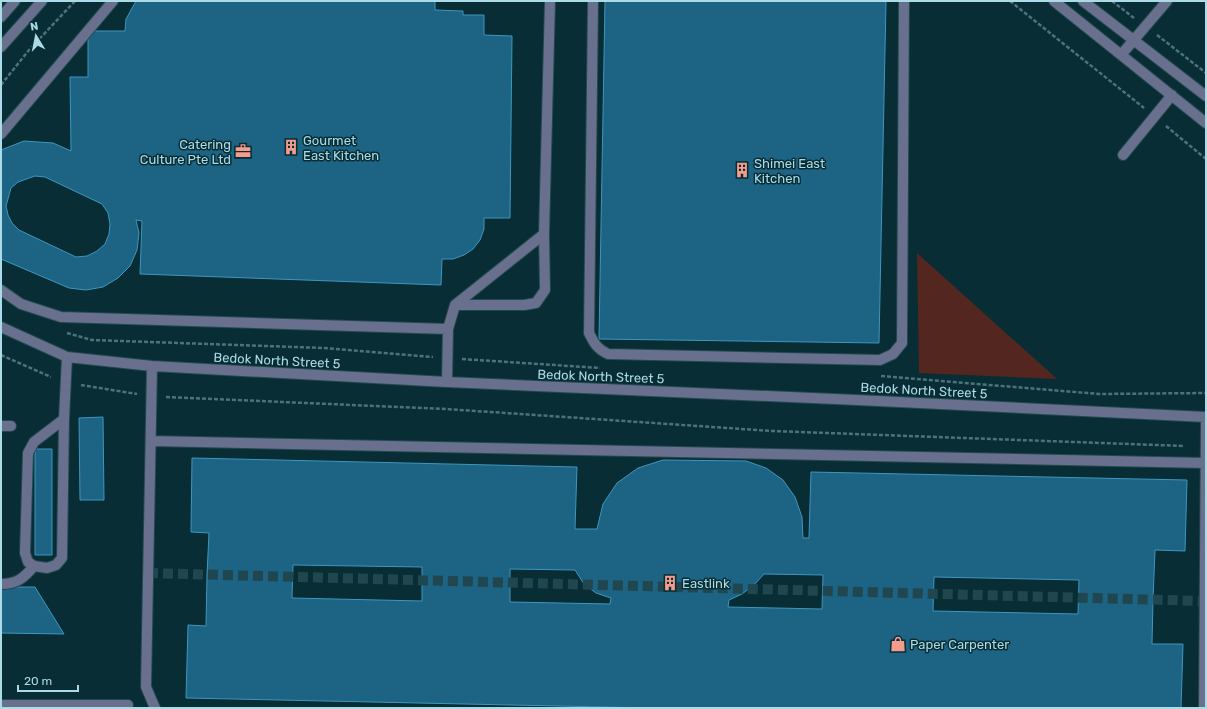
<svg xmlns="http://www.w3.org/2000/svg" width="1207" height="709" font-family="Rubik,sans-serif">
  <rect width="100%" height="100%" fill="#082d34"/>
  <path fill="#53271f" d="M917,253L1057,379L919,373Z"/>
  <path fill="#1d6383" stroke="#3d97c1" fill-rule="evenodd" d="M136,1H435V10L463,11V15H484V35L512,36L510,218H484V229L480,240L473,249L464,255L453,259H442L441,285L140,274L142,221L136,220L139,233L137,250L130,266L118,278L103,287L86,290L69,288L1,259V150L24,141L53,143L71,151L70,77H88V31H125L126,19ZM35,176L45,177L102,204L108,213L110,224L109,234L105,244L97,251L87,256L76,257L19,230L12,223L8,215L6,206L11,188L18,182Z
    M605,1H886L879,343L599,339Z
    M103,417L104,500H80L79,418Z
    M35,449H52V555H35Z
    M192,458L577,467L575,529H597L603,504L617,483L638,468L663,460L746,461L766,468L783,480L795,497L802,517L803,538H809L811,472L1187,480L1185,551L1155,550L1153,600L1152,644H1183L1181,708H650L186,698L188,625L206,626L207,575L209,533L191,532ZM293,565L422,567V601L292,598ZM510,569L575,570L584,584L596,593L611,598L610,604L510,602ZM764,574L823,575L822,609L728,607L729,600L742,594L754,585ZM934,577L1079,580L1078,614L933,611Z
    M1,587H35L64,634L1,633Z"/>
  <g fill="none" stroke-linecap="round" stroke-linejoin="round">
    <path stroke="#20474f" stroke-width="10" stroke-dasharray="10 5" stroke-linecap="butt" d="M148,573L1205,601"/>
    <defs>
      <path id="minor" d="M593,1L589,333C594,343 597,349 608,354L880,360L893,354L902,343L904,1
        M1054,1L1206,123
        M1083,1L1206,96
        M1,17L15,1
        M1,47L42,1
        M1121,55L1167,1
        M1,134L113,1
        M1123,155L1172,95
        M1,290L21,304L61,317L448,329
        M455,305H524L536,303L545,290L544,234L550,1
        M1,327L67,357L152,366L447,382L857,400L1206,417
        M152,366L146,687L155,708
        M447,382L448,329L455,305L544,234
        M64,419L34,442L28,453L25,553L28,562L34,566L47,568L56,565L62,558L64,419L67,357
        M1,426H11
        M151,441L1206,463
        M1,584C17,584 24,578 34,566
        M1,705H128
        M1204,708L1206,418"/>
    </defs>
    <use href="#minor" stroke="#224950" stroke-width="12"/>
    <path stroke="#4a747c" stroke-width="2.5" stroke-dasharray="4 2" stroke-linecap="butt" d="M1010,1L1144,108
      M1112,1L1134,18
      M1157,35L1206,73
      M1,85L29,50L75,1
      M1166,126L1206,159
      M67,333L92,340L324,348L433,357
      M1,355L51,377
      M462,359L600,368
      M881,376L1099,394L1206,393
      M81,385L137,394
      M166,397L446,409L772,431L1184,446"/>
    <use href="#minor" stroke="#68708e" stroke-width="10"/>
  </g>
  <defs>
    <symbol id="building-bare" viewBox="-9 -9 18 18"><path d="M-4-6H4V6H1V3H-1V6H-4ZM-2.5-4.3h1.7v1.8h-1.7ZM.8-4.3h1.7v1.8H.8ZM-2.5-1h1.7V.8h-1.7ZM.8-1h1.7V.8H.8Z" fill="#f49d8c" stroke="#082d34" stroke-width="2.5" paint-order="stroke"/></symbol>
    <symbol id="office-bare" viewBox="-9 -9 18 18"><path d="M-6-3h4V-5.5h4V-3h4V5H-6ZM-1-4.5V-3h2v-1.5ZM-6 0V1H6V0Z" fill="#f49d8c" stroke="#082d34" stroke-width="2.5" paint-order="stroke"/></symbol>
    <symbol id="shop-bare" viewBox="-9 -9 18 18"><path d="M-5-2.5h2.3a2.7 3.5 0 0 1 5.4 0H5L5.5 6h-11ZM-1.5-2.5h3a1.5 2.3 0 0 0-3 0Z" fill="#f49d8c" stroke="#082d34" stroke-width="2.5" paint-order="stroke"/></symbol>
  </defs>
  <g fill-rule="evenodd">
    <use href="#building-bare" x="280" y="136" width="22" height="22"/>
    <use href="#office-bare" x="232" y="140" width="22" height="22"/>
    <use href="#building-bare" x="731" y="159" width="22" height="22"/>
    <use href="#building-bare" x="659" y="572" width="22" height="22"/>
    <use href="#shop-bare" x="887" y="633" width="22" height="22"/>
  </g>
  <g text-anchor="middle" stroke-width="3" stroke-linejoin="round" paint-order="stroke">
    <g font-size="13" fill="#aadbe6" stroke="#082d34" text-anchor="start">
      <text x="303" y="145">Gourmet<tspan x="303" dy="15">East Kitchen</tspan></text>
      <text x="231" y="149" text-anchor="end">Catering<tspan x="231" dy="15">Culture Pte Ltd</tspan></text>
      <text x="754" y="168">Shimei East<tspan x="754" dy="15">Kitchen</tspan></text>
      <text x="682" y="588">Eastlink</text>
      <text x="910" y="649">Paper Carpenter</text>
    </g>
    <g font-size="13" fill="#aadbe6" stroke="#082d34">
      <text transform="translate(277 360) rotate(3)" y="5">Bedok North Street 5</text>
      <text transform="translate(601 376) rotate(2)" y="5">Bedok North Street 5</text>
      <text transform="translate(924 390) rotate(3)" y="5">Bedok North Street 5</text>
    </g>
  </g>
  <rect width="1207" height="709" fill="none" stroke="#aadbe6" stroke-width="4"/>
  <g transform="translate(36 36) rotate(350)" stroke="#082d34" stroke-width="3" paint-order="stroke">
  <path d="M0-3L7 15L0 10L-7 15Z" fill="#aadbe6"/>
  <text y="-6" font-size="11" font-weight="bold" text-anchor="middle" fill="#aadbe6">N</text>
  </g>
  <path d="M18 685v6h60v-6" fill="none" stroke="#aadbe6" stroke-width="2"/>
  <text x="24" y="685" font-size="12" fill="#aadbe6" stroke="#082d34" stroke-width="3" paint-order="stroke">20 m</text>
</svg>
